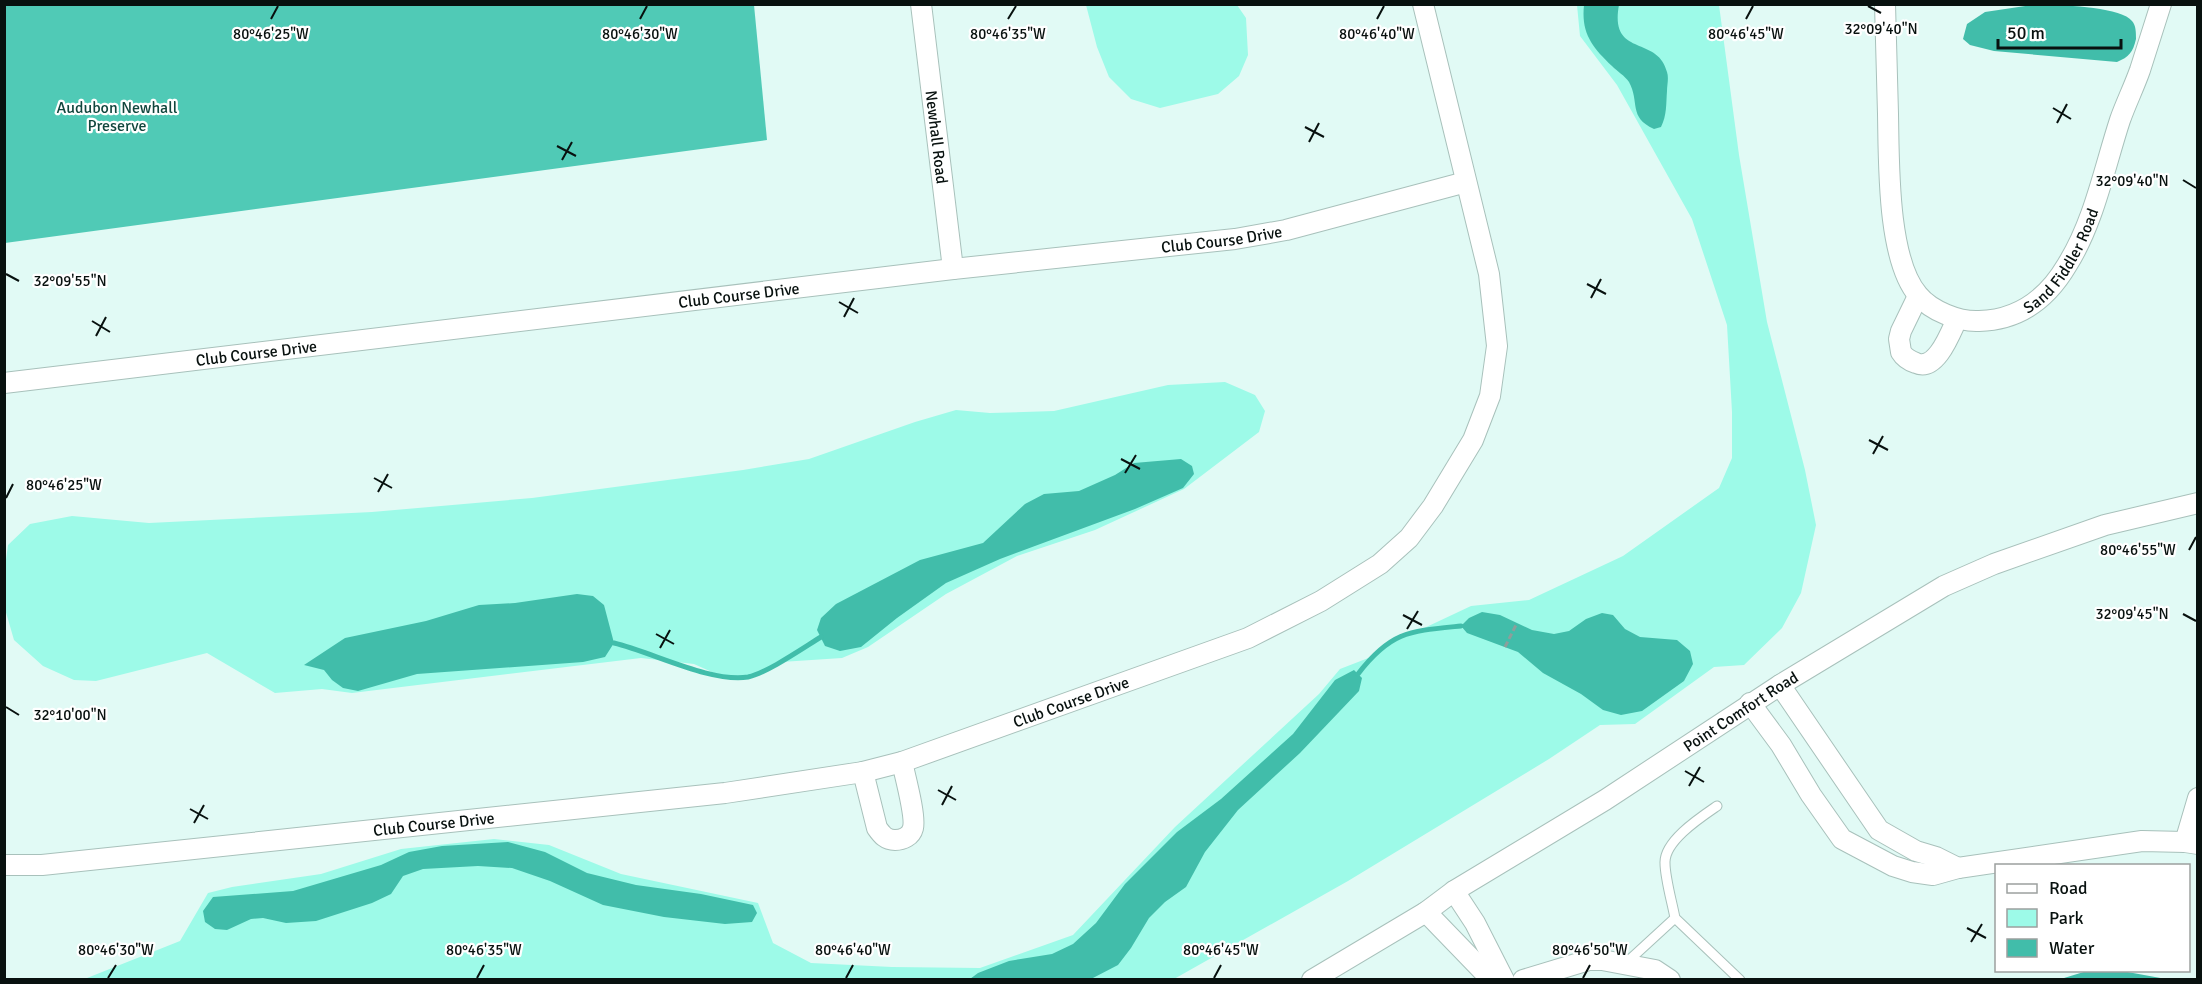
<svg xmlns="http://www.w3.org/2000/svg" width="2202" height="984" font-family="Signika,sans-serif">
  <rect width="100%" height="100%" fill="#e1faf5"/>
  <path fill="#9dfae8" d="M1086,5H1237L1246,18L1248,55L1239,76L1218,94L1160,108L1131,99L1109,77L1097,47Z
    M1577,5H1719L1739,155L1767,322L1805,470L1816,525L1801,593L1782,628L1744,665L1714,667L1635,724L1600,725L1549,759L1348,881L1174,979L82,980L180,941L208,893L232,887L321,874L401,849L494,839L549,845L621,874L758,903L773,943L811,963L892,967L980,968L1073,935L1175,827L1319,694L1340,669L1371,657L1396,637L1420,630L1471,606L1529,600L1623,556L1719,488L1732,458V412L1727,325L1692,219L1617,85L1580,36Z
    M1225,382L1255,395L1265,411L1259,432L1184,489L1095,530L1017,556L946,594L868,647L842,658L781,662L749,677H723L694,664L641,658L352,693L322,689L275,693L207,653L96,681L74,680L43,666L14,640L5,609V567L8,545L30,524L72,516L149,523L372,512L532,498L743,470L809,459L915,422L956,410L990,413L1054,411L1168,385Z"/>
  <path fill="#50cab6" d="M4,5H754L767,140L5,243Z"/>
  <path fill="#41bdaa" d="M1584,5H1619C1609,58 1658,35 1667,72C1669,78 1667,85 1667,91C1666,104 1667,115 1661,127L1654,129C1628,117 1640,102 1629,82C1625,76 1617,71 1612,66C1592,47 1581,33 1584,5Z
    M2032,5C2051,4 2121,6 2132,21C2136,25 2136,33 2136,39C2133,52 2129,57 2117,62L1994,51L1970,45L1963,39L1967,24L1985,12Z
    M1181,459L1192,466L1194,474L1183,488L1135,509L1000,559L946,583L897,618L861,647L840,651L825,646L817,630L821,618L836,604L920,560L983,543L1025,504L1044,494L1079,491L1115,475L1134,463Z
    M577,594L593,596L604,605L614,643L605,657L583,662L417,674L358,691L343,688L332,680L324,670L304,665L345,638L426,621L479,605L515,603Z
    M1482,612L1500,615L1532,630L1554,634L1569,631L1586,619L1602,613L1613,615L1625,629L1640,637L1677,640L1690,651L1693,664L1684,681L1642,711L1621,715L1603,710L1581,694L1543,673L1518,652L1467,633L1461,626L1469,618Z
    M1354,670L1362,678L1359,691L1300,753L1238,810L1205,852L1186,887L1165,902L1149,918L1131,948L1118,965L1091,979H970L978,973L1009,961L1052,954L1073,944L1096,923L1125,884L1177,832L1221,799L1293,734L1335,680Z
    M508,842L545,852L587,873L636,885L701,894L753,905L757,913L752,922L725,924L664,917L603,905L550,881L512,868L478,866L423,869L403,876L391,894L372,903L316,921L286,923L263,918L251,919L227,930L215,929L205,922L203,911L213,897L293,891L381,865L409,852L442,846Z
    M2122,971L2166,979L2066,980L2064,978L2087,971Z"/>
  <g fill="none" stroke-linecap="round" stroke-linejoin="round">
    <path stroke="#41bdaa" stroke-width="5" d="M614,643C652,652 711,683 748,677C767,673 803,648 821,637
      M1358,674C1391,631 1410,631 1461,626"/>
    <defs>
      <path id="service" d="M1675,918L1740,980
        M1626,963L1675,918C1672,902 1665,878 1665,863C1664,841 1701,817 1717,806"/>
      <g id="minor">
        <path id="s1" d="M921,4L953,269"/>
        <path id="s2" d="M1885,4C1886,41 1887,77 1888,114C1889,161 1887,259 1918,295C1931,311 1959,322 1979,321C2018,320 2047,299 2067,265C2094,222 2104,169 2120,120C2126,103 2134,87 2140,70C2147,48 2154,26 2161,4"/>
        <path d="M1918,296L1901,331L1899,339L1901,352C1904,357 1910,361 1916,363C1936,372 1950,334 1957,319"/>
        <path id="s3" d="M4,383L953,269L1235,239L1286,230L1466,182"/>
        <path d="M1780,685L1879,830L1916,851L1936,857L1958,868"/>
        <path d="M1750,703L1781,745L1811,795L1842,839L1893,866L1912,872L1933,875L1958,868L2142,841L2185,842"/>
        <path d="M863,772L877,828C882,835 886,840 895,840C903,840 911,836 913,828C916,816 905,776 902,762"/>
        <path d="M2198,798L2185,842L2198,844"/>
        <path id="s4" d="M4,865H42L725,793L863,772L902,762L1248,638L1321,601L1380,564L1409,538L1433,506L1473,440L1490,396L1497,346L1489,274L1423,4"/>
        <path d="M1454,891L1475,923L1504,980"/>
        <path d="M1426,912L1484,972L1498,980"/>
        <path id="s5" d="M1312,980L1426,912L1454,891L1605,800L1780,685L1944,586L1994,564L2105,525L2198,503"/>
        <path d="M1523,980L1589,960H1602L1655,970L1670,980"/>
      </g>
    </defs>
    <use href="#service" stroke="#a8c1bb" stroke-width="11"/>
    <use href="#minor" stroke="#a8c1bb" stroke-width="22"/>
    <path stroke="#8c9f9b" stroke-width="3" stroke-dasharray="6 3" stroke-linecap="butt" d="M1505,647L1517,623"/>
    <use href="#service" stroke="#fff" stroke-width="9"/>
    <use href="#minor" stroke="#fff" stroke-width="20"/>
  </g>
  <path fill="none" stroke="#08110f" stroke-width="2" d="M1868,6L1881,13M271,19L278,6M640,19L647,6M1008,19L1016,6M1377,19L1384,6M1746,19L1753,6M2053,108L2071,119M2057,123L2067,104M1305,127L1324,137M1309,142L1319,123M557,146L576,156M562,160L572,142M2183,180L2196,188M6,274L19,281M1587,284L1606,294M1591,298L1601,279M839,302L858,313M844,317L854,298M92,321L110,332M96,336L106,317M1869,440L1888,450M1873,454L1883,436M1121,459L1140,469M1125,473L1136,455M374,478L392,488M378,492L388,474M6,498L13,484M2189,550L2196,537M2183,614L2196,621M1403,615L1422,625M1407,629L1418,611M656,634L674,644M660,648L670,630M6,707L19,715M1685,771L1704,782M1689,786L1700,767M938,790L956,800M942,805L952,786M190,809L208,819M194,823L204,805M1967,928L1986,938M1971,942L1982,924M108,978L116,965M477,978L484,965M846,978L853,965M1214,978L1221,965M1583,978L1590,965"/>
  <g text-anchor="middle" stroke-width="4.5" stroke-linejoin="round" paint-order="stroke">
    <g font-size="16" fill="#10463d" stroke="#fff">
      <text x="117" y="113">Audubon Newhall<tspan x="117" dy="18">Preserve</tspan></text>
    </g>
    <g font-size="16" fill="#08110f" stroke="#fff">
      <text dy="6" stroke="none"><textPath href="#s1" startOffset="134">Newhall Road</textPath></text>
      <text dy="6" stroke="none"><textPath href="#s3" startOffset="1226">Club Course Drive</textPath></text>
      <text dy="6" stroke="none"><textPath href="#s2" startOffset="474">Sand Fiddler Road</textPath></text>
      <text dy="6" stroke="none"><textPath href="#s3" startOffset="740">Club Course Drive</textPath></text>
      <text dy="6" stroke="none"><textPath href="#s3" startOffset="254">Club Course Drive</textPath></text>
      <text dy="6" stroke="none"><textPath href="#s4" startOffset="1084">Club Course Drive</textPath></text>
      <text dy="6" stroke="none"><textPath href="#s5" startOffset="506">Point Comfort Road</textPath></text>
      <text dy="6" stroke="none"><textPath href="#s4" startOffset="432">Club Course Drive</textPath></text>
    </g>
  </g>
  <g font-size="15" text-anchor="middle" fill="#08110f" stroke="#fff" stroke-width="4.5" stroke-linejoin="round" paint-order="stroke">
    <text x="1881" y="34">32°09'40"N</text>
    <text x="271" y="39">80°46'25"W</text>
    <text x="640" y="39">80°46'30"W</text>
    <text x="1008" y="39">80°46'35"W</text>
    <text x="1377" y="39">80°46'40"W</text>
    <text x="1746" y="39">80°46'45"W</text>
    <text x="2132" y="186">32°09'40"N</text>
    <text x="70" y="286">32°09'55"N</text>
    <text x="64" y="490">80°46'25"W</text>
    <text x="2138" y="555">80°46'55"W</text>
    <text x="2132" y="619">32°09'45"N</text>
    <text x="70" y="720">32°10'00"N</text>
    <text x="116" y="955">80°46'30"W</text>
    <text x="484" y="955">80°46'35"W</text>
    <text x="853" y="955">80°46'40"W</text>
    <text x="1221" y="955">80°46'45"W</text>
    <text x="1590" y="955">80°46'50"W</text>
  </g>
  <rect width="2202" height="984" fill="none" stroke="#08110f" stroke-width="12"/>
  <rect x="1995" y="864" width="195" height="108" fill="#ffffff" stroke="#9ca09f" stroke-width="1.5"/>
  <rect x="2007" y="884" width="30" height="9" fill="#ffffff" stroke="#9ca09f" stroke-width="1.5"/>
  <text x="2049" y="894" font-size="18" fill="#08110f">Road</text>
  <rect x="2007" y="909" width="30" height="18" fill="#9dfae8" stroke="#9ca09f" stroke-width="1.5"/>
  <text x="2049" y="924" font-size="18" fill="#08110f">Park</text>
  <rect x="2007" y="939" width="30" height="18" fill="#41bdaa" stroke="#9ca09f" stroke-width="1.5"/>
  <text x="2049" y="954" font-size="18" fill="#08110f">Water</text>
  <path d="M1998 39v9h123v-9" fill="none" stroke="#08110f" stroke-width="3"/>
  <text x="2007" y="39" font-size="18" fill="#08110f" stroke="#ffffff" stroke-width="4.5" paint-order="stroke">50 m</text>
</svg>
